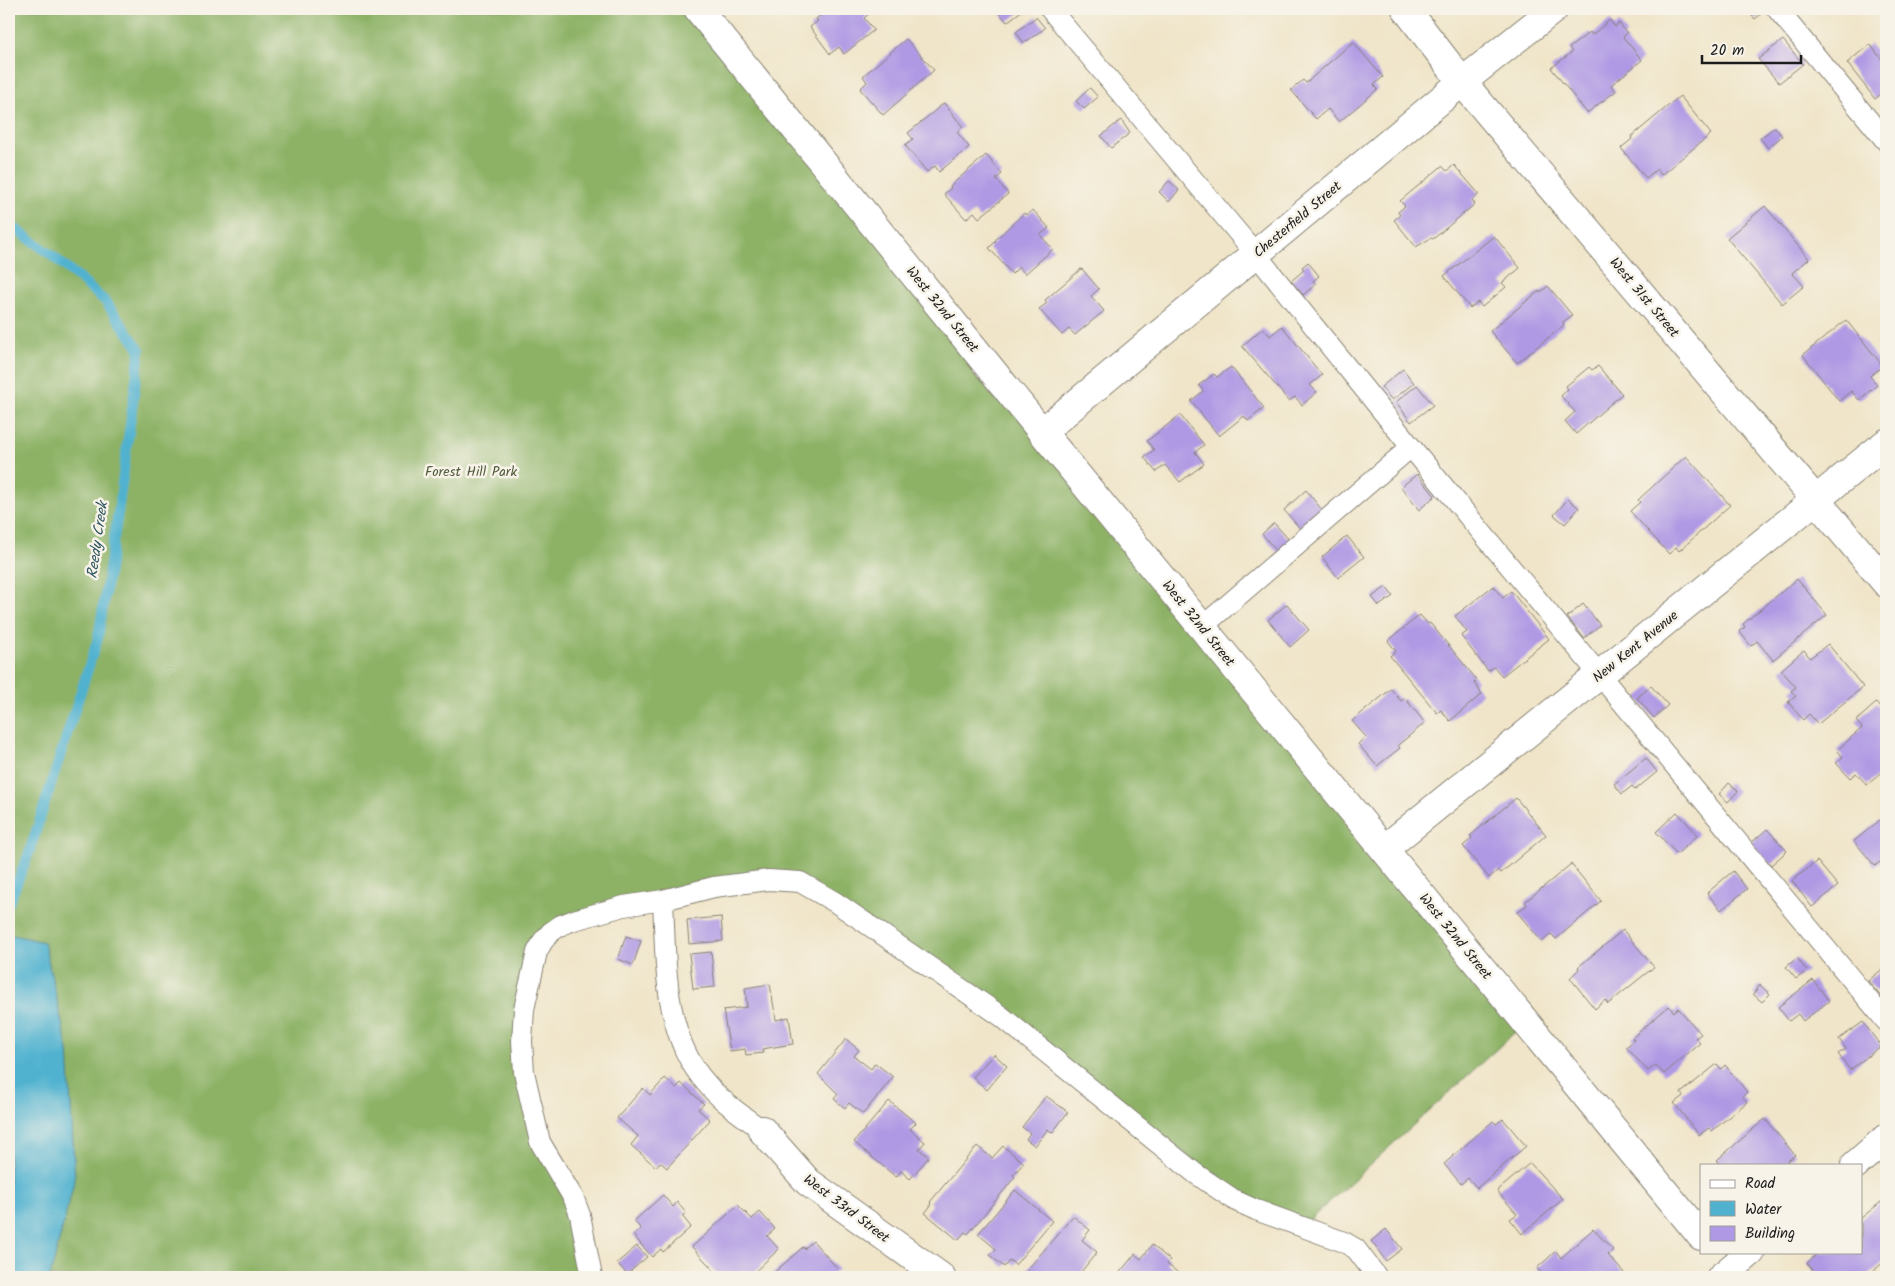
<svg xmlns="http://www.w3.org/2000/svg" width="1895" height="1286" font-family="Kalam,sans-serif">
  <rect width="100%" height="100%" fill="#f7f3e8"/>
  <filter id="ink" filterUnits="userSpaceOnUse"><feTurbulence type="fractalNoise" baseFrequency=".02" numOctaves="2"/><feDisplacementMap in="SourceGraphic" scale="10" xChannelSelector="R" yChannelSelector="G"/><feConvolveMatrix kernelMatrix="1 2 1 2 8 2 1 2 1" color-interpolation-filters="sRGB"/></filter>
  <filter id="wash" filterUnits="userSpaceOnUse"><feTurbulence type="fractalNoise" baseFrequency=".0096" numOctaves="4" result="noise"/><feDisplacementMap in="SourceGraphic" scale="20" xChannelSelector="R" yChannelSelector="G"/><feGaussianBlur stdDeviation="1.12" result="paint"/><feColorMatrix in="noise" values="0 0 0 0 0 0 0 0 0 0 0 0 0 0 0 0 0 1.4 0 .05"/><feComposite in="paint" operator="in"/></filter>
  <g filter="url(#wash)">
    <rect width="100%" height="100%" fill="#f0e5c9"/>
    <path fill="#8db266" stroke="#546741" d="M9,9H698L1524,1024L1304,1225L1271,1216L836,903L777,880L571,923L536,962L522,1046L588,1277H9Z"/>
    <path fill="#51b2d0" stroke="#366776" d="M9,934L44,942L68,1050L75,1178L50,1277H9Z"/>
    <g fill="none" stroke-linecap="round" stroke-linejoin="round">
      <path stroke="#51b2d0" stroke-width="10" d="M9,224L54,257L106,302L140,350L118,513L98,638L29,853L9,903"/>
    </g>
    <g id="blocks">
      <path fill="#af99e4" d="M828,9H875L864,18L874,30L844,54L839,47L830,54L810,27L818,21L816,19Z
        M996,9H1024L1007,22Z
        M1746,9H1755L1761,14L1755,19Z
        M1036,17L1045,28L1024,43L1016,32Z
        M1610,20L1615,27L1619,23L1627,33L1623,37L1642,60L1611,85L1616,91L1587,113L1551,68L1572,52L1569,48L1590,32L1592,35Z
        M906,39L934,70L883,115L860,89L867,82L863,76Z
        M1783,40L1803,64L1779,83L1758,59Z
        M1353,42L1383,77L1374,85L1378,89L1339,122L1328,109L1316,119L1291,90L1303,80L1306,83Z
        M1870,44L1886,65V90L1875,99L1847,63Z
        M1090,88L1098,97L1084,109L1076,101Z
        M1680,96L1711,134L1661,175L1657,169L1646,178L1621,148L1632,139L1631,137Z
        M944,103L963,127L957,132L969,147L939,172L935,166L927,172L905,145L913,139L908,133Z
        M1121,120L1130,133L1111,148L1101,136Z
        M1775,127L1782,136L1768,148L1760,138Z
        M986,155L1002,174L996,179L1008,194L979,218L974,212L966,219L944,194L951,188L950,186Z
        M1454,165L1479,194L1472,200L1475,204L1433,239L1431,238L1416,247L1394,220L1400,215L1398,212L1405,206L1400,201L1442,166L1447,171Z
        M1169,181L1179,190L1169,202L1159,192Z
        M1765,206L1809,259L1792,273L1804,286L1782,304L1727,238Z
        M1033,210L1049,228L1040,235L1053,249L1025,274L1019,267L1012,274L989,248L996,241L995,240L1024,213L1027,215Z
        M1494,236L1520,268L1502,283L1506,287L1482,307L1478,302L1470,308L1444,276Z
        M1308,262L1319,276L1313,281L1316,284L1303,295L1291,281L1304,270L1302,267Z
        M1081,269H1082L1099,289L1091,296L1104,311L1075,335L1069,329L1062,335L1039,309L1047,303L1045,300Z
        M1548,286L1572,315L1563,322L1564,325L1517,363L1490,331L1539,291L1540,293Z
        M1846,320L1883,366L1870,376L1877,385L1859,400L1851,391L1839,401L1803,355Z
        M1282,326L1322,375L1310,385L1317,392L1302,405L1295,397L1289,401L1242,346L1263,328L1270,336Z
        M1598,366L1622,394L1576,434L1565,421L1575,412L1561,396L1568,389L1566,386L1589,367L1592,370Z
        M1231,367L1264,408L1248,421L1244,416L1219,436L1191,401L1203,391L1199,385L1214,374L1217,377Z
        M1403,369L1414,383L1392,400L1381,387Z
        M1417,385L1433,405L1411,422L1396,402Z
        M1180,415L1204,445L1195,452L1204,464L1180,482L1165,465L1156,472L1144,457L1154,450L1147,441Z
        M1686,456L1730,505L1679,551L1676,547L1669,554L1630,511L1640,502L1638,500Z
        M1417,474L1435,496L1419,510L1401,487Z
        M1306,490L1326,515L1304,533L1284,510Z
        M1568,499L1579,508L1565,524L1554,515Z
        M1274,523L1292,543L1279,554L1262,534Z
        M1347,536L1364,557L1338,578L1322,557Z
        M1797,579L1827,615L1773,660L1757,641L1751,646L1739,631L1745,627L1743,624Z
        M1493,586L1503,598L1511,591L1549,639L1502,676L1494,667L1488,671L1461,636L1467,632L1455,616Z
        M1386,587L1393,596L1379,606L1372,597Z
        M1287,604L1309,630L1290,647L1268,620Z
        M1583,604L1600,625L1584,638L1567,617Z
        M1420,615L1428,624L1430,623L1477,680L1474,683L1482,694L1450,721L1441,710L1437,713L1390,656L1396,651L1388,641Z
        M1828,644L1863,687L1818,724L1809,714L1803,720L1788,702L1796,696L1791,691L1796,687L1781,670L1804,650L1810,658Z
        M1651,686L1668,705L1654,718L1637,698Z
        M1391,689L1401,701L1405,698L1425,723L1398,745L1400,748L1377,766L1358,744L1366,737L1352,721Z
        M1876,703L1886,715V769L1867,785L1856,773L1850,778L1836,763L1843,757L1837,750L1862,728L1856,721Z
        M1646,758L1657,772L1635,790L1632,786L1622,794L1614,784Z
        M1729,783L1738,791L1728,802L1719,794Z
        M1516,798L1546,835L1501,873L1498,870L1489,878L1463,846L1472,838L1470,836Z
        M1677,812L1698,835L1677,854L1656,832Z
        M1880,820L1886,828V857L1875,866L1854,841Z
        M1767,829L1787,851L1771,865L1751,843Z
        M1817,861L1838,886L1812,907L1792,881Z
        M1571,864L1601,901L1556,939L1551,934L1542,942L1517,912L1527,905L1525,902Z
        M1733,871L1747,889L1721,910L1707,893Z
        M721,917L723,941L689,944L687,920Z
        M1623,930L1654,967L1608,1004L1605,1000L1595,1009L1570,978L1579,969L1578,967Z
        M626,936L641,941L633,965L618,959Z
        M711,952L715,987L693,989L689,954Z
        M1797,958L1807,971L1796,979L1786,967Z
        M1886,966V1003L1868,981Z
        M1813,980L1829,1001L1803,1021L1798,1014L1789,1021L1778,1007Z
        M770,984L776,1020L789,1017L793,1044L762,1049L763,1053L746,1055L745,1049L730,1051L723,1010L747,1007L745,988Z
        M1760,985L1770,994L1762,1002L1753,994Z
        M1669,1006L1674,1012L1678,1008L1701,1034L1695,1038L1700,1043L1664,1074L1656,1065L1648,1071L1626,1047L1634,1040L1632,1038Z
        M1863,1022L1881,1046L1850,1070L1838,1054L1846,1049L1839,1039Z
        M846,1039L859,1050L854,1056L871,1069L875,1063L893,1077L863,1114L849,1103L845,1108L834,1099L838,1094L818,1074Z
        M994,1054L1007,1066L987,1090L973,1077Z
        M1717,1064L1721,1069L1725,1065L1747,1092L1742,1096L1747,1102L1712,1131L1709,1128L1699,1135L1674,1103L1683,1096L1681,1093Z
        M665,1078L676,1088L681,1083L704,1104L698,1109L710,1120L667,1168L660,1162L656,1167L632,1146L631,1145L638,1136L617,1118L643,1088L650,1095Z
        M1046,1096L1068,1112L1052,1133L1048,1129L1035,1146L1026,1139L1030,1133L1022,1127Z
        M889,1101L916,1123L910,1129L925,1142L919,1149L929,1157L910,1179L901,1171L896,1177L854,1142Z
        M1503,1119L1526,1146L1477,1188L1468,1178L1461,1184L1444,1164L1493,1121L1496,1124Z
        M1765,1119L1795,1155L1783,1165H1721L1717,1160Z
        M977,1146L992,1158L1003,1146L1024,1163L1013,1175L1015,1177L968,1234L965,1232L958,1240L925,1213L932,1204L930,1202Z
        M1530,1163L1563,1199L1522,1234L1510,1219L1517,1214L1497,1191Z
        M1015,1190L1052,1221L1015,1265L1010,1260L1004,1267L990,1255L996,1249L978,1234Z
        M663,1195L673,1207L677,1202L686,1213L682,1216L691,1227L663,1252L661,1249L652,1257L633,1235L641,1229L634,1221Z
        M1881,1202L1886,1208V1260L1866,1277H1819L1807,1263L1819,1252H1861V1218Z
        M738,1205L752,1219L760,1212L770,1223L775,1229L767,1236L779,1249L749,1277H720L692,1247Z
        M1073,1216L1090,1230L1082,1240L1097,1252L1077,1277H1036L1027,1270Z
        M1386,1229L1402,1249L1386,1261L1371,1241Z
        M1593,1229L1613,1250L1608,1255L1624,1273L1618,1277H1545L1537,1268L1556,1251L1561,1258Z
        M813,1241L838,1269L829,1277H769L803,1247L804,1249Z
        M1152,1245L1170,1260L1167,1264L1182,1276L1181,1277H1116L1135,1254L1141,1259Z
        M637,1246L647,1257L627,1274L617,1263Z"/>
    </g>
  </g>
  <g filter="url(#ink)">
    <use href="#blocks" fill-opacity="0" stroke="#868072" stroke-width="1"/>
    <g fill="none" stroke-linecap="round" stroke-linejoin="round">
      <defs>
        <path id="lane" d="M1050,9L1255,253L1411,447L1886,1021
          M1777,9L1886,141
          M1202,627L1411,447
          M663,900C666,961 663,1035 706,1083C722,1102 743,1116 762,1130
          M592,1277L580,1215L574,1199L540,1142L524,1072L522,1041L524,1009L537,952L543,941L551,932L561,925L574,920L624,906L663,900L714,887L769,880L800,882L835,902L1001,1016L1196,1174L1236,1201L1256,1210L1344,1242L1356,1249L1377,1277"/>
        <path id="street" d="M698,9L1042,432L1701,1236
          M1406,9L1462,82L1886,583
          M1042,432L1462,82L1554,9
          M1384,849L1886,443
          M762,1130L808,1182L941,1277
          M1855,1165L1886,1138
          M1721,1277L1751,1252"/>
      </defs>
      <use href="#lane" stroke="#868072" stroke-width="22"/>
      <use href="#street" stroke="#868072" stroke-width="30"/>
      <use href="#lane" stroke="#fff" stroke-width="20"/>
      <use href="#street" stroke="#fff" stroke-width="28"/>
    </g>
  </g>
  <g text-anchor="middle" stroke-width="5" stroke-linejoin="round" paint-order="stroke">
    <g font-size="14" fill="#1c1c1c" stroke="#f7f3e8">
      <text transform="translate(1297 219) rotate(-40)" y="5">Chesterfield Street</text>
      <text transform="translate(1645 297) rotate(50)" y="5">West 31st Street</text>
      <text transform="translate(943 309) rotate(51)" y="5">West 32nd Street</text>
      <text transform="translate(1199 623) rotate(51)" y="5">West 32nd Street</text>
      <text transform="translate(1635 646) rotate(-39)" y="5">New Kent Avenue</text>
      <text transform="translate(1456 936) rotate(51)" y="5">West 32nd Street</text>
      <text transform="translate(847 1208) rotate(37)" y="5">West 33rd Street</text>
    </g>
    <g font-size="14" fill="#505b3b" stroke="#f7f3e8">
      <text x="471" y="476">Forest Hill Park</text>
    </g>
    <g font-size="15" font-style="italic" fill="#315864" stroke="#f7f3e8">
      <text transform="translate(97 540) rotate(-82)" y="5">Reedy Creek</text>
    </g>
  </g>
  <rect width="1895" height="1286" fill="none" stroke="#f7f3e8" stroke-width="30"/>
  <rect x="1700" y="1164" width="162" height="90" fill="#f7f3e8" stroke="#9f9d96"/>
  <rect x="1710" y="1180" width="25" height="8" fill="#ffffff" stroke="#9f9d96"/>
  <text x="1745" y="1188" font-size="15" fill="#1c1c1c">Road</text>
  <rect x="1710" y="1201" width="25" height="15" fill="#51b2d0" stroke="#9f9d96"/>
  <text x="1745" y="1214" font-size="15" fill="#1c1c1c">Water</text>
  <rect x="1710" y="1226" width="25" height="15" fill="#af99e4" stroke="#9f9d96"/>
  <text x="1745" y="1238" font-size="15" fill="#1c1c1c">Building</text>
  <path d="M1702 55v8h99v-8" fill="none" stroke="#1c1c1c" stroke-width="2.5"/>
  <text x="1710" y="55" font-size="15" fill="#1c1c1c" stroke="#f7f3e8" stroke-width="4" paint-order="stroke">20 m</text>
</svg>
